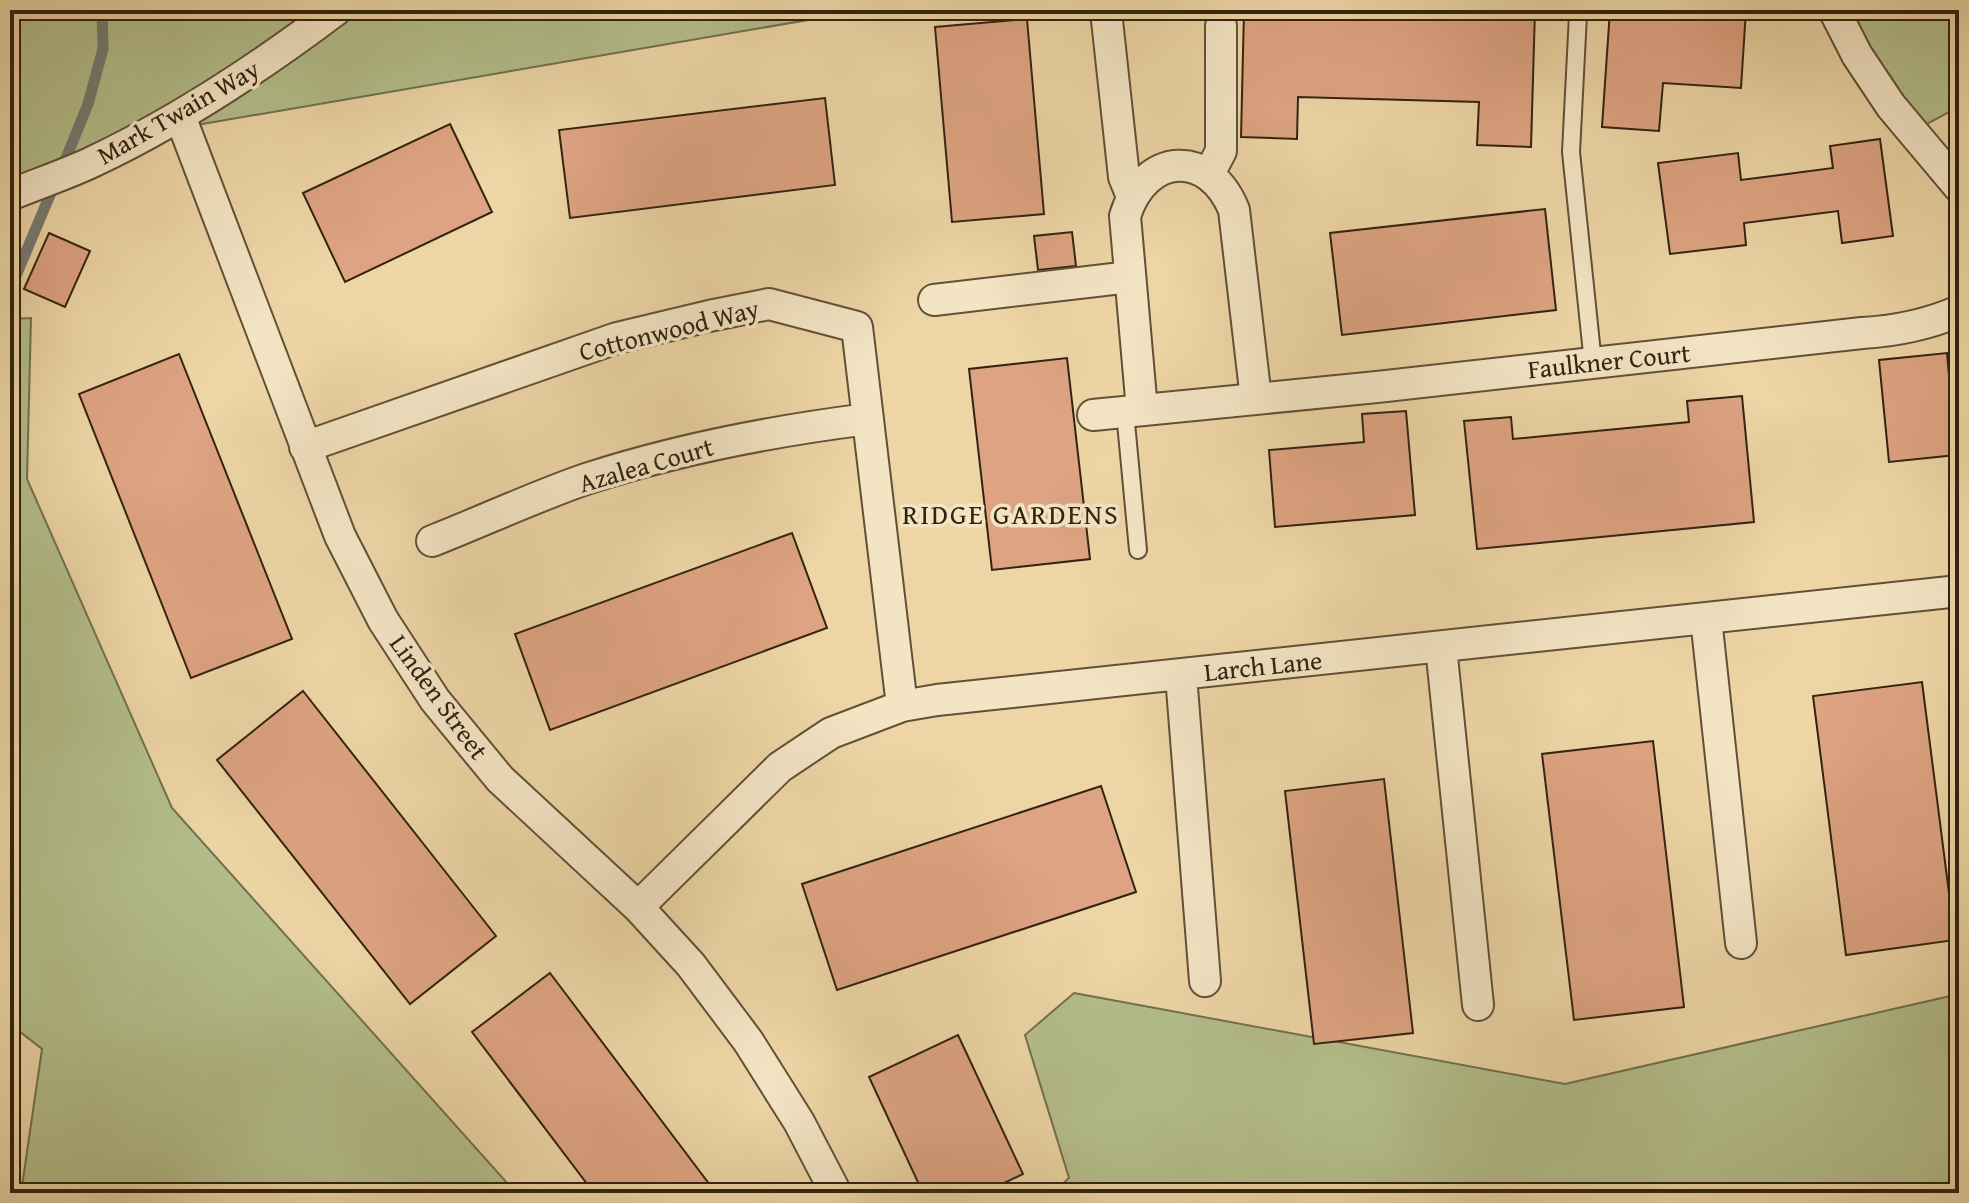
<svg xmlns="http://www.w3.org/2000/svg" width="1969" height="1203" font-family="'Gentium Book Plus',serif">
  <rect width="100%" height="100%" fill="#edd5a5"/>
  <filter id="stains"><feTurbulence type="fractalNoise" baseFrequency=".0025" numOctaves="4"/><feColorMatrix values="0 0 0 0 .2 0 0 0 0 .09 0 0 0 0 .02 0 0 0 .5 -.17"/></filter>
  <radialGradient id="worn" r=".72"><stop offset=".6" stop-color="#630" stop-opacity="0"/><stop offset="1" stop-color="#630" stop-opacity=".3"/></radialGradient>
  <path fill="#b3be8b" stroke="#72704e" stroke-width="2" d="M10,10H866L185,127L10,202Z
    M1836,10H1959V107L1906,135Z
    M31,318L27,479L172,808L516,1193H21L42,1049L10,1024V319Z
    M1074,993L1565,1084L1959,994V1193H1052L1069,1178L1025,1035Z"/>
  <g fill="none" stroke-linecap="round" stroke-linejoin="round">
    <path stroke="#747b72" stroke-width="11" d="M62,168L88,104L103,49L102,10
      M10,290L55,183"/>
  </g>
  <path fill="#dda382" stroke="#322311" stroke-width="2" d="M1244,10H1535L1531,147L1477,145L1479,102L1298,97L1297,139L1241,137Z
    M1610,10H1746L1741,88L1663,83L1659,131L1602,127Z
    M1027,19L1044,214L952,222L935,27Z
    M825,98L835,185L570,218L559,130Z
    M450,124L492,212L345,282L303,193Z
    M1880,139L1893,236L1842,243L1838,211L1744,223L1746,245L1670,254L1658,163L1738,153L1741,180L1833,168L1830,146Z
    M1545,209L1556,310L1342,335L1330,233Z
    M1072,232L1076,266L1038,270L1034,236Z
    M49,233L90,251L65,307L24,289Z
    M1947,353L1956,455L1889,462L1879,360Z
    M179,354L292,639L191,678L79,394Z
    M1067,358L1090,559L992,570L969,369Z
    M1742,396L1754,522L1477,549L1464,421L1511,417L1513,439L1689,422L1687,401Z
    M1406,411L1415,515L1275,527L1269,450L1364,442L1362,414Z
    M792,533L827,628L550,730L515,634Z
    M1922,682L1955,940L1846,955L1813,696Z
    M303,691L496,936L410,1004L217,760Z
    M1653,741L1684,1007L1574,1020L1542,754Z
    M1384,779L1413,1033L1314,1044L1285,791Z
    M1101,786L1136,892L837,990L802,884Z
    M550,973L716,1193H594L472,1032Z
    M958,1035L1023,1174L983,1193H923L869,1077Z"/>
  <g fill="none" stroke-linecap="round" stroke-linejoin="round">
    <defs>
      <path id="service" d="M1578,15L1571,152L1593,363
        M1125,412L1138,550"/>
      <path id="minor" d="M1834,10L1857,55L1891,106L1959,187
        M1106,11L1124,177L1131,194
        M180,116L340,536L383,620L435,700L500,779L638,907L691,965L748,1041L799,1122L836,1193
        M1209,174L1221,151V26
        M10,195C37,184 64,175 90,163C178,122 259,68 336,10
        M934,300L1130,277
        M1142,410L1125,216C1145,152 1209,148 1234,210L1256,399
        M1093,415L1377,387L1862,333C1897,331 1927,325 1959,311
        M305,447L617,338L709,316L769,304L857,327L902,706
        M432,541C483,521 534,497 586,479C678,449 772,431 868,419
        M1706,618L1741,943
        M1441,647L1478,1005
        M1181,675L1205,981
        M638,907L780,767L831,733L902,706L937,700L1959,591"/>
    </defs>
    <use href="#service" stroke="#615036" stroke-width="20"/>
    <use href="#minor" stroke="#615036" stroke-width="34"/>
    <use href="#service" stroke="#f3e4c4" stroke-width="16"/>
    <use href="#minor" stroke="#f3e4c4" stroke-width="30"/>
  </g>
  <g text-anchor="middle" stroke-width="7" stroke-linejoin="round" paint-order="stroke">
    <g font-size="26" fill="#322311" stroke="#f3e4c4">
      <text transform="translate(178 112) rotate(-30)" y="9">Mark Twain Way</text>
      <text transform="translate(669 330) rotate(-14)" y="9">Cottonwood Way</text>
      <text transform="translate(1609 361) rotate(-6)" y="9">Faulkner Court</text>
      <text transform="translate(646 465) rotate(-16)" y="9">Azalea Court</text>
      <text transform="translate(1263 666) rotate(-6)" y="9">Larch Lane</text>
      <text transform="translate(439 697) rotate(54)" y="9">Linden Street</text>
    </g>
    <g font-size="28" letter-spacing="2" fill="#322311" stroke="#f3e4c4">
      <text x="1011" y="524">RIDGE GARDENS</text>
    </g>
  </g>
  <rect width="1969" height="1203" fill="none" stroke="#edd5a5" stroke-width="40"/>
  <rect x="12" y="12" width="1945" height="1179" fill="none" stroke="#322311" stroke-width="4"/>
  <rect x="20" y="20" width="1929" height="1163" fill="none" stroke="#322311" stroke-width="2"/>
  <rect width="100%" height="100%" filter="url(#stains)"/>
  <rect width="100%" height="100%" fill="url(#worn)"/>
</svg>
